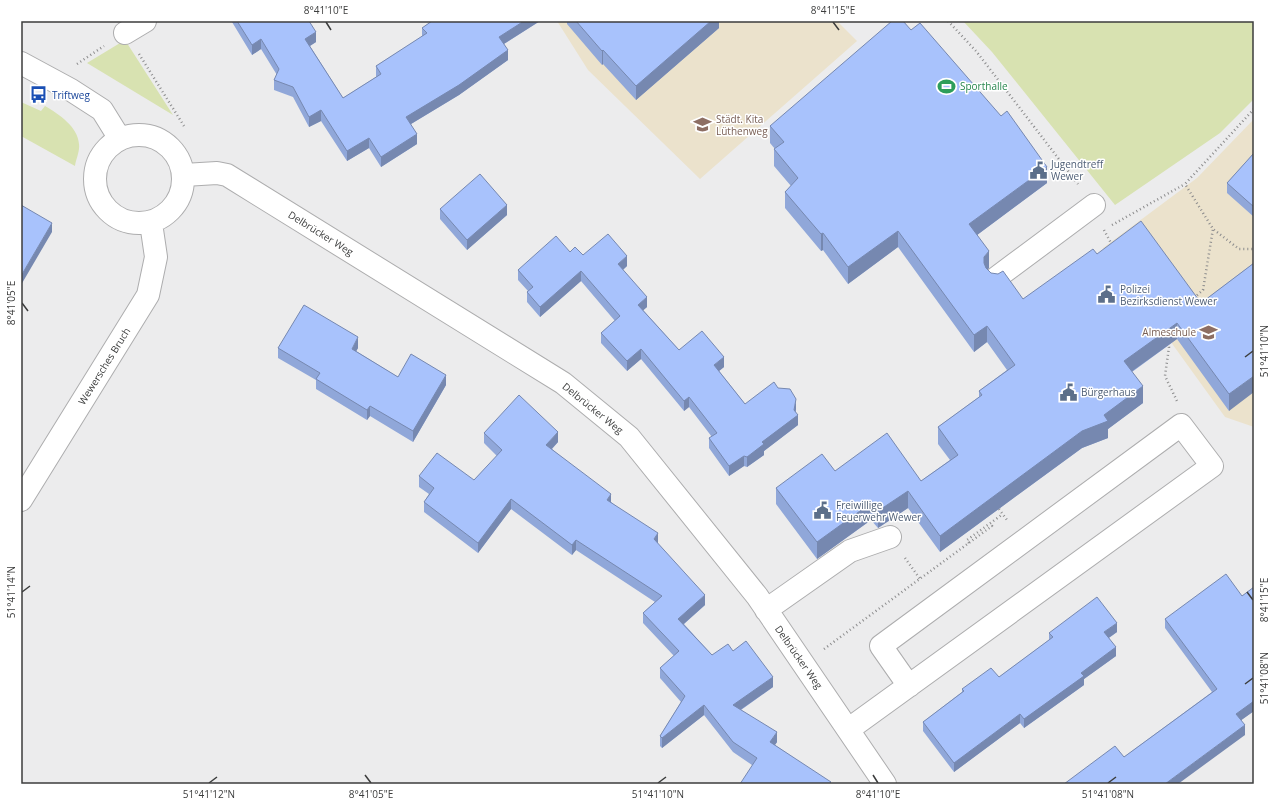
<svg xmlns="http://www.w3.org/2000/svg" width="1275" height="805" font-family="'Open Sans',sans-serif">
  <rect width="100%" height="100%" fill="#ececed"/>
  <path fill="#ebe2cc" d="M557,21H837L857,41L700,179L588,70Z
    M1254,119V427L1225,417L1103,248L1197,178Z"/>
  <path fill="#d8e2b1" d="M963,21H1254V99L1220,133L1115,205L992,52Z
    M125,40L173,115L87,63Z
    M21,102L41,111L45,106C59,114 78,127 79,144C80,151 76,159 75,166L21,136Z"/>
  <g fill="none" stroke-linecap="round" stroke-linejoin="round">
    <defs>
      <path id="minor" d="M125,33L145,21
        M21,63L71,90L102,110L120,139
        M95 179a44 44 0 1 1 88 0a44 44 0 1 1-88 0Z
        M184,175L217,173L227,175L563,383L629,437L757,596L885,784
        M996,278L1094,205
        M21,500L148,295L156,257L151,223
        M766,610L850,551L890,537
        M849,729L1212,466L1181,425L881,646L909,686"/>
    </defs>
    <use href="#minor" stroke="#adadae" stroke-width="24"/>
    <path stroke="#8c8c8d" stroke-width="2.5" stroke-dasharray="1 3" stroke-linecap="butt" d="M948,21L976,51L1078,184
      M139,54L184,126
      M77,64L104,46
      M1254,109L1185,184L1213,229L1239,249H1254
      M1112,225L1185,184
      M1104,230L1112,245
      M1194,298L1203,290L1213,229
      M1168,343L1169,347L1165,376L1177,401
      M999,509L1007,520
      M969,543L967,540L1003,514
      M905,558L920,579
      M824,649L992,526L994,529"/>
    <use href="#minor" stroke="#fff" stroke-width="22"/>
  </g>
  <path fill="#90a7d9" d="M232,21H309L316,42L310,46L343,98L376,77V66L422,37V28L432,21H540L504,44L508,60L459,95L411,124L417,144L381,167L369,148L347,161L321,121L309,127L293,97L274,90V80L277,75L261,49L252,55L232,22Z
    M567,21H719V28L636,100L603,64L602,65L567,24Z
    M770,126L1047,183L977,235L989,268L987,270L1023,299L1097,254L1201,303L1254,263L1229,411L1177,339L1132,372L1143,403L1108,429V438L1082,448L940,552L908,508L878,528L871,520L817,559L776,504V488L835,471L921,481L950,460L938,444V427L979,397V391L1007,370L987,342L974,352L898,247L848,284L823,250L821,251L785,208V192L791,186L774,166V149H775L770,143Z
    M1254,153V217L1227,193V183Z
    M440,209L507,215L467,250L440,219Z
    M570,252L627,266L623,270L647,307L643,310L679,350L724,367L719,371L745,404L778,388L796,409V412L798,425L764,451V455L747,467L744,466L729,476L709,448V438L712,437L689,407L684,411L641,359L627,371L601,343V333L615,321L581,281L540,317L527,302V292L528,291L518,280V270Z
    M278,348H358L356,351L398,377L446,385L413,442L370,416L367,420L316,389V380L278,358Z
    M484,433L558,442L552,449L658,544L705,605L684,624L712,655L733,651L773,687L741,710L777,742L775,745L831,784L752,765L733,752L704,715L662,748L660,746V736L681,702L660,678V668L674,656L643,623V613L655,602L576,550L572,555L511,509L478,553L424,512V502L429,494L419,487V476L474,480L497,456L484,443Z
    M1254,587V711L1241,720L1245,735L1124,757L1212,692L1165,628V619L1242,596Z
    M1117,632L1109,638L1116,656L1084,679V685L1024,728L1020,723L954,772L923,731V722L962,692V689L999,677L1049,640V633Z"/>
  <path fill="#7688b0" d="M524,21H540L499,47V37Z
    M711,21H719V28L636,100V86Z
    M316,32V42L305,49V39Z
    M261,39V49L252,55V45Z
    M508,50V60L459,95L406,127V117Z
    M603,50V64L602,65V51Z
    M321,110V121L309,127V117Z
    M417,134V144L381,167V157Z
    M369,138V148L347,161V151Z
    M1047,167V183L969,241V224Z
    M507,205V215L467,250V240Z
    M52,223V232L21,285V276Z
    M898,231V247L848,284V267Z
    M823,233V250L821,251V234Z
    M989,251V268L984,273V257Z
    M627,256V266L618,274V264Z
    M581,271V281L540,317V307Z
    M647,297V307L638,315V305Z
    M1177,323V339L1124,377V361Z
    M987,326V342L974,352V335Z
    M358,337V348L352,359V349Z
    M641,349V359L627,371V361Z
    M724,357V367L714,375V365Z
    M446,375V385L413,442V431Z
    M1254,376V392L1229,411V394Z
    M1143,386V403L1108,429V438L1082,448L940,552V536Z
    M689,397V407L684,411V401Z
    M796,399V409L794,418L798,415V425L764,451V455L747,467V457L794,410Z
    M370,406V416L367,420V410Z
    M558,432V442L546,455V445Z
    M744,456V466L729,476V466Z
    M908,491V508L878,528V511Z
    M611,494V504L607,500Z
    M511,499V509L478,553V543Z
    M871,503V520L817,559V542Z
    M658,533V543L654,550V539Z
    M576,540V550L572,555V545Z
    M705,595V605L678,629V619Z
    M1117,623V632L1104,641V632Z
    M1116,647V656L1084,679V685L1024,728V719L1081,673Z
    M773,677V687L733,715V705Z
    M1254,701V711L1236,724V714Z
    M704,705V715L662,748V738Z
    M1020,714V723L954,772V763Z
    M1245,725V735L1178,784H1165Z
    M777,732V742L770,752V742Z"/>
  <path fill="#a8c2fc" stroke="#7688b0" d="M237,21H309L316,32L305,39L343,98L381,74L376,66L427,33L422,28L432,21H524L499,37L508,50L459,85L406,117L417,134L381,157L369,138L347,151L321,110L309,117L293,87L274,80L279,69L261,39L252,45Z
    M576,21H711L636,86L603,50L602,51Z
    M892,21H903L911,30L920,23L1001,116L1007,111L1047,167L969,224L989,251L984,257V263L986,268L991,273L998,274L1003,271L1023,299L1093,249L1097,254L1141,221L1201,303L1254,263V376L1229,394L1177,323L1124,361L1143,386L1104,415L1108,421L1082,431L940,536L908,491L878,511L871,503L817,542L776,488L822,454L835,471L887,433L921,481L958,455L938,427L982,395L979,391L1015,365L987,326L974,335L898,231L848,267L823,233L821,234L785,192L798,178L774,149L784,142L770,126Z
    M1254,153V207L1227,183Z
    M480,174L507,205L467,240L440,209Z
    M21,205L52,223L21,276Z
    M608,234L627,256L618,264L647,297L638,305L679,350L702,331L724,357L714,365L745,404L774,382L778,388L790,389L796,399L794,410L798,415L762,442L764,444L747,457L744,456L729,466L709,438L717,433L689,397L684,401L641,349L627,361L601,333L620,316L581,271L540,307L527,292L533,287L518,270L556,236L570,252L575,247L583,255Z
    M304,305L358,337L352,349L398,377L411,354L446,375L413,431L370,406L367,410L316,379L320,373L278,348Z
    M519,395L558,432L546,445L611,494L607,500L658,533L654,539L705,595L678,619L712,655L728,644L733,651L746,641L773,677L733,705L777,732L770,742L831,782L829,784H740L757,758L733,742L704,705L662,738L660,736L685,696L660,668L679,651L643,613L662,596L576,540L572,545L511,499L478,543L424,502L434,488L419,476L437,453L474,480L502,450L484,433Z
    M1226,574L1242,596L1254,587V701L1236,714L1245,725L1165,784H1064L1115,746L1124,757L1217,689L1165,619Z
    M1097,597L1117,623L1104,632L1116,647L1081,673L1084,676L1024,719L1020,714L954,763L923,722L964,691L962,689L991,668L999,677L1053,637L1049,633Z"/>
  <path fill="none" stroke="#3c3d3d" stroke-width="1.5" d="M326,22L331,30M833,22L839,30M22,303L28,311M1245,357L1253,351M22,592L30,586M1247,592L1253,600M1245,684L1253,678M365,775L371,783M873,775L878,783M209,783L217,777M658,783L666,777M1108,783L1116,777"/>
  <defs>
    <symbol id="stadium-bare" viewBox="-9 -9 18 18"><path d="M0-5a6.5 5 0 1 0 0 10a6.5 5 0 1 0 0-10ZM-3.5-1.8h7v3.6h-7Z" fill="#2e9e5b" stroke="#fff" stroke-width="2.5" paint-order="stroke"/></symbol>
    <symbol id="bus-bare" viewBox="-9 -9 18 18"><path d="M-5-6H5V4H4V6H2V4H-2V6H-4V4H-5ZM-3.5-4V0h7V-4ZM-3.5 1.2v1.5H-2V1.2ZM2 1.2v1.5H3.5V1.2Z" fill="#1a4fb4" stroke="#fff" stroke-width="2.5" paint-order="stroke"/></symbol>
    <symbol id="school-bare" viewBox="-9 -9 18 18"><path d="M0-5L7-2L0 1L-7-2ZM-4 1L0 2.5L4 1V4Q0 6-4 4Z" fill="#8d6e63" stroke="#fff" stroke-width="2.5" paint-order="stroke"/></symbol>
    <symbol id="civic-bare" viewBox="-9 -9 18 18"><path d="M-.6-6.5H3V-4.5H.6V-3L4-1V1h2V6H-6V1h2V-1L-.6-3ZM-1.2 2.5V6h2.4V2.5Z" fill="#5c6f8a" stroke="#fff" stroke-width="2.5" paint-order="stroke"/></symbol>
  </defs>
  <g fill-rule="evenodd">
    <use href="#stadium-bare" x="934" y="74" width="25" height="25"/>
    <use href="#bus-bare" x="26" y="82" width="25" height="25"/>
    <use href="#school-bare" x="690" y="112" width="25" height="25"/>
    <use href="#civic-bare" x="1026" y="158" width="25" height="25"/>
    <use href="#civic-bare" x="1094" y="282" width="25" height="25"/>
    <use href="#school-bare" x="1196" y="320" width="25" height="25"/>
    <use href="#civic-bare" x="1056" y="380" width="25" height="25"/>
    <use href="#civic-bare" x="810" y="498" width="25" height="25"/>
  </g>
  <g text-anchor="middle" stroke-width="3" stroke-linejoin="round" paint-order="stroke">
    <g font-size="10" fill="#27864d" stroke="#fff" text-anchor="start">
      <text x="960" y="90">Sporthalle</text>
    </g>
    <g font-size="10" fill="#164399" stroke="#fff" text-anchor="start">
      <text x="52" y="99">Triftweg</text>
    </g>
    <g font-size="10" fill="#785e54" stroke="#fff" text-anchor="start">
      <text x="716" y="123">Städt. Kita<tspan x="716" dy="12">Lüthenweg</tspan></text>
      <text x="1196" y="336" text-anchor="end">Almeschule</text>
    </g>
    <g font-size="10" fill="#4e5e75" stroke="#fff" text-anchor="start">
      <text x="1051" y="168">Jugendtreff<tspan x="1051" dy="12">Wewer</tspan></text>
      <text x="1120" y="293">Polizei<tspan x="1120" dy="12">Bezirksdienst Wewer</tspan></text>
      <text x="1081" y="396">Bürgerhaus</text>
      <text x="836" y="509">Freiwillige<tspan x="836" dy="12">Feuerwehr Wewer</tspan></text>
    </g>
    <g font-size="10" fill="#3c3d3d" stroke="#fff">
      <text transform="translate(321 233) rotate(32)" y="4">Delbrücker Weg</text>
      <text transform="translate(104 366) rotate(-58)" y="4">Wewersches Bruch</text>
      <text transform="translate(593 408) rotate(39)" y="4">Delbrücker Weg</text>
      <text transform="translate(799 657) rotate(55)" y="4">Delbrücker Weg</text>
    </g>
  </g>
  <rect width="1275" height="805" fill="none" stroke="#ffffff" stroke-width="44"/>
  <rect x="22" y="22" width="1231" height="761" fill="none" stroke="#3c3d3d" stroke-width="1.5"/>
  <g font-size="10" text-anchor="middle" fill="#3c3d3d">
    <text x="326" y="14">8°41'10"E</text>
    <text x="833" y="14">8°41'15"E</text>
    <text transform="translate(11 303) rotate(-90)" y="4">8°41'05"E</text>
    <text transform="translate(1264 351) rotate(-90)" y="4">51°41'10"N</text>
    <text transform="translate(11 592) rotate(-90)" y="4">51°41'14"N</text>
    <text transform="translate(1264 600) rotate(-90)" y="4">8°41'15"E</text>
    <text transform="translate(1264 678) rotate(-90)" y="4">51°41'08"N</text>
    <text x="209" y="798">51°41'12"N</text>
    <text x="371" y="798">8°41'05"E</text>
    <text x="658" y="798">51°41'10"N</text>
    <text x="878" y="798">8°41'10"E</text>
    <text x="1108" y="798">51°41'08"N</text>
  </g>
</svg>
